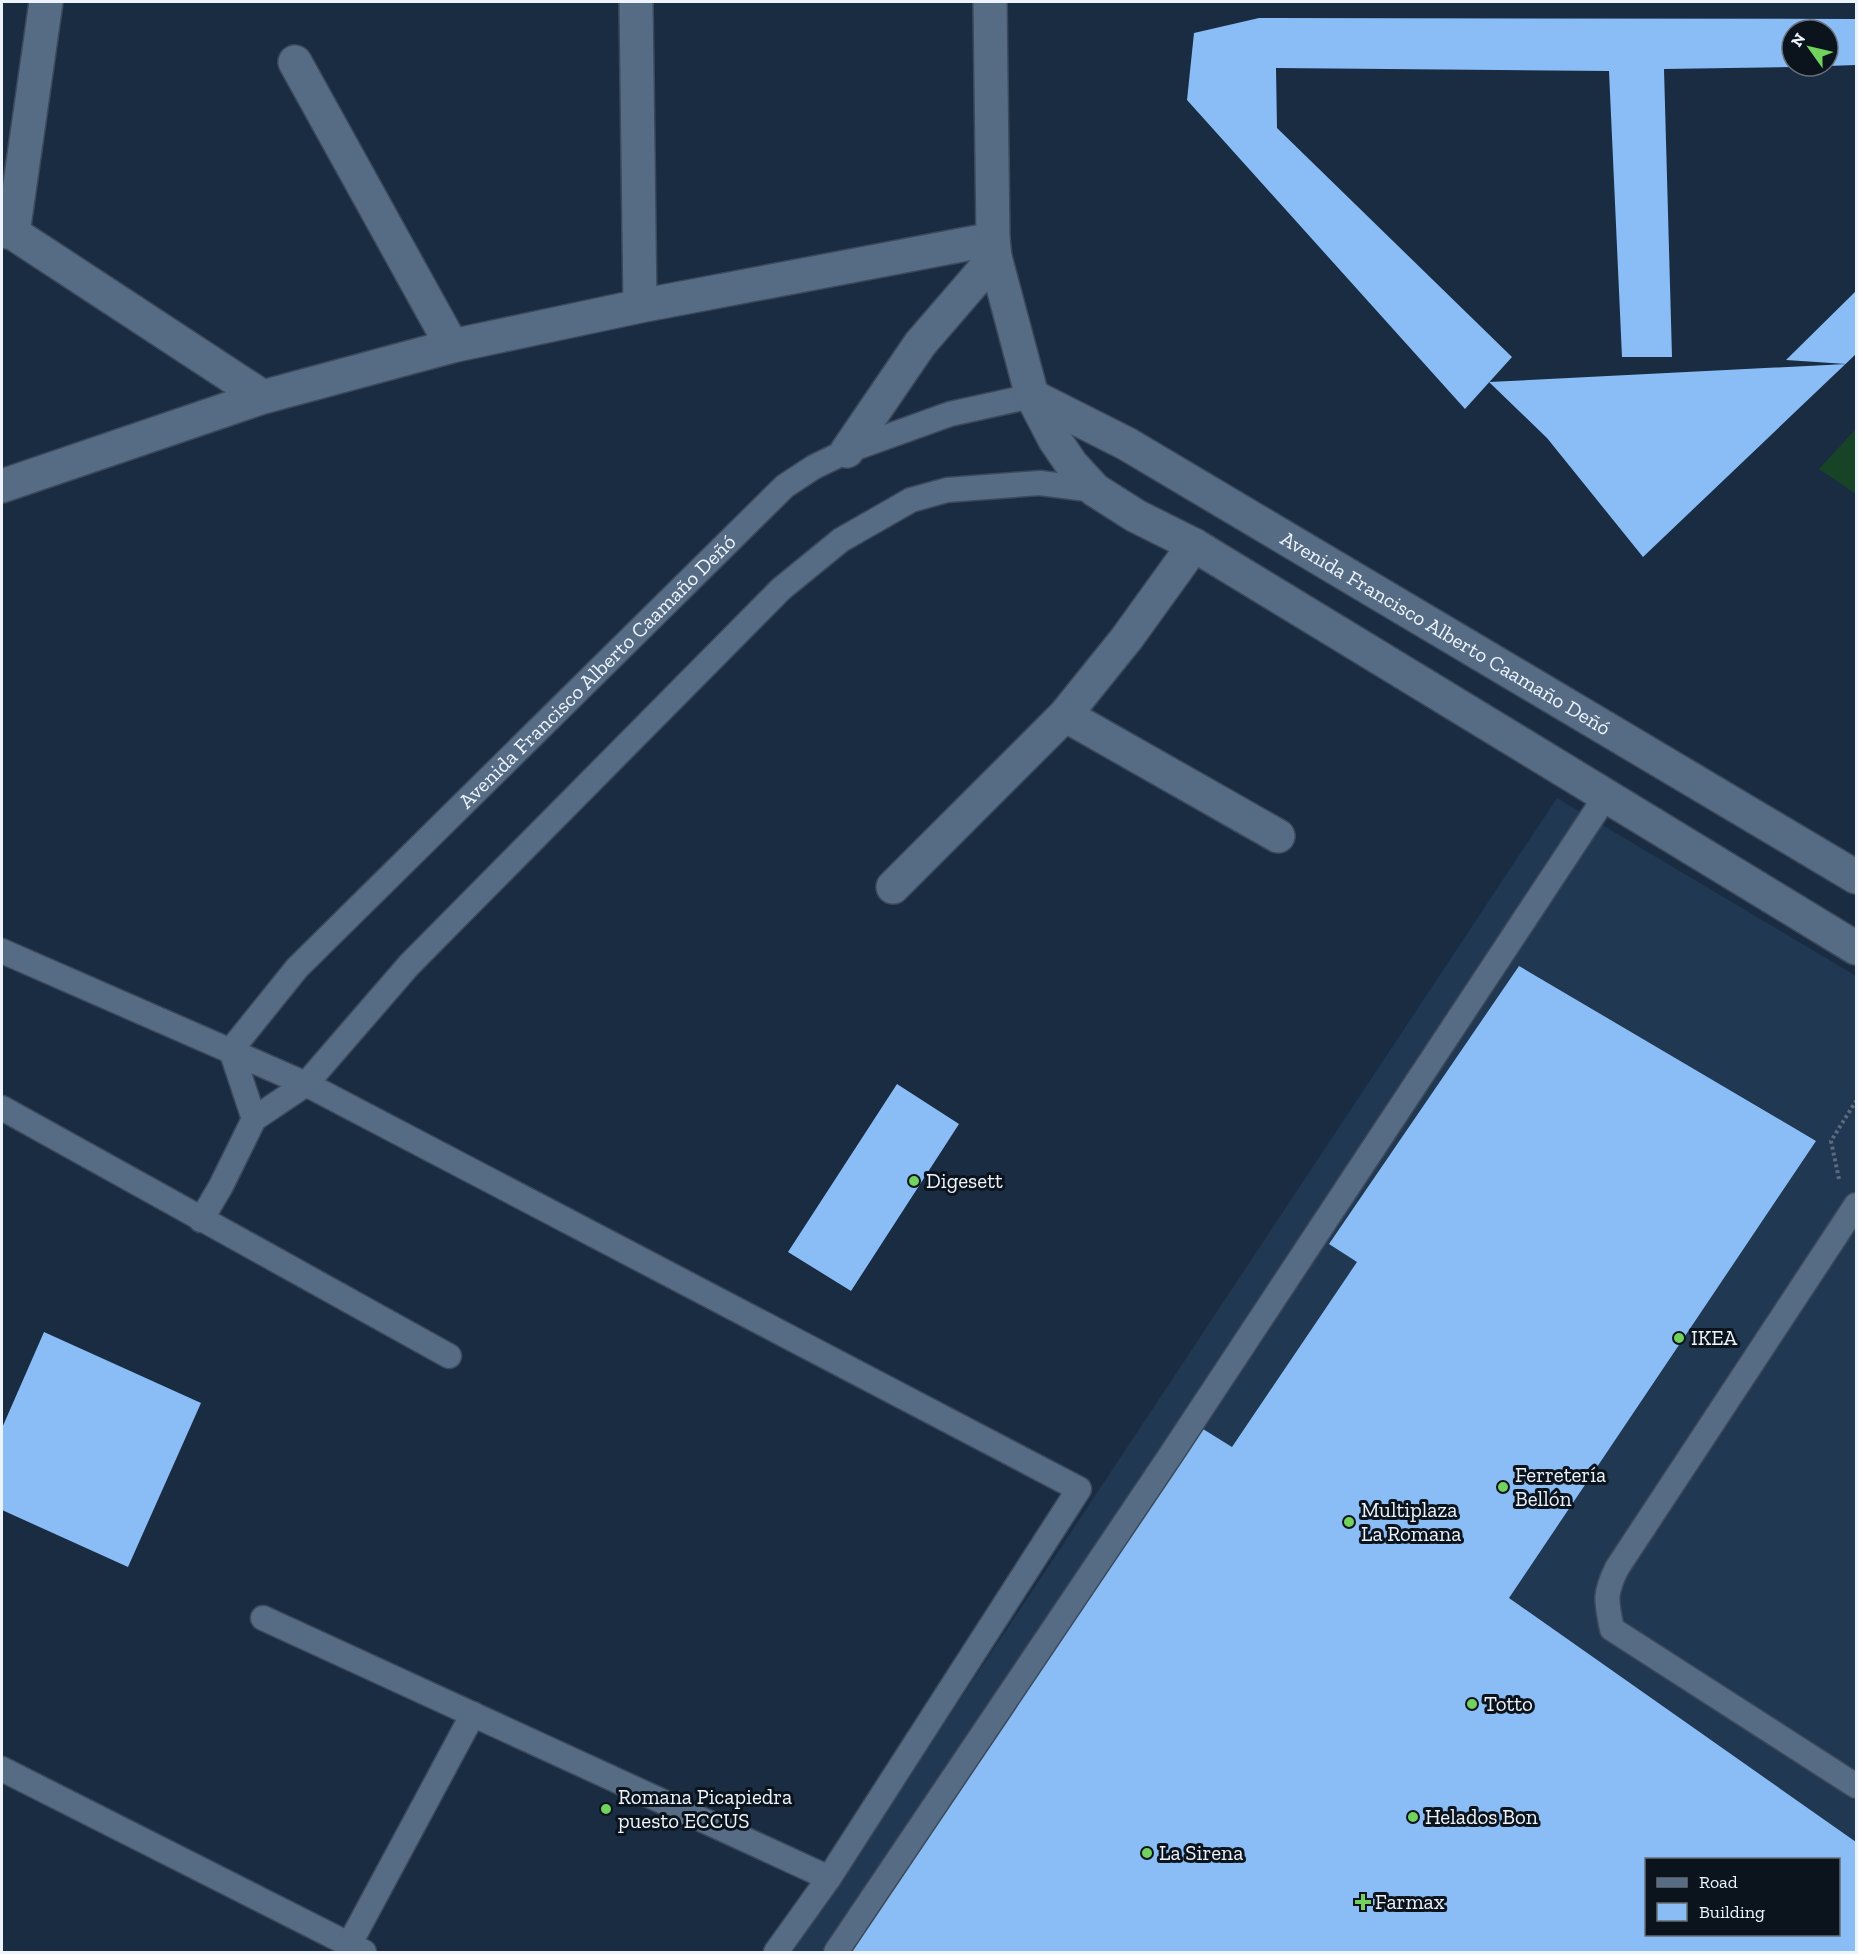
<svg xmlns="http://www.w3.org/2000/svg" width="1858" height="1954" font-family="'Zilla Slab',serif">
  <rect width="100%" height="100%" fill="#192c42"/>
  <path fill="#203852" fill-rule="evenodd" d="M1557,798L1856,976V1952H793ZM1646,1860H1838V1934H1646Z"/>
  <path fill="#174427" d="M1856,429V494L1819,469Z"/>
  <path fill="#8abcf6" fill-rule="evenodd" d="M1259,18L1856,19V65L1828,66V30H1792V67L1664,69L1672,357H1622L1609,71L1276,68L1277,128L1512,357L1465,409L1187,100L1194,33Z
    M1856,291V354L1643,557L1547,438L1489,382L1846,364L1786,360Z
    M1519,966L1816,1141L1509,1598L1856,1842V1952H850L1203,1429L1232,1447L1357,1262L1329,1244ZM1646,1860H1838V1934H1646Z
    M897,1084L959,1124L851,1291L788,1252Z
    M44,1332L201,1403L128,1567L2,1510V1428Z"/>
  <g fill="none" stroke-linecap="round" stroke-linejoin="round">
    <defs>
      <g id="service">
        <path d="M2,951L306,1084L1079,1489L829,1878L776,1952"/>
        <path d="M2,1108L449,1356"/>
        <path id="s1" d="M254,1119L231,1050L297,968L785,486L814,467L847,451L950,414L1032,396"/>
        <path d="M1856,1205L1617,1568C1604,1594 1606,1601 1612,1629L1856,1786"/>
        <path d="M201,1220L221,1186L254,1119L306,1084L409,965L781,589L841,540L911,500L947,490L1040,483L1095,490"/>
        <path d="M263,1618L829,1878"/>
        <path d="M2,1769L364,1952"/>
        <path d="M349,1945L473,1714"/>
        <path d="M836,1952L1172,1453L1606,796"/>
      </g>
      <path id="minor" d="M636,2L640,306
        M295,62L452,346
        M2,231L13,233L263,397
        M13,233L46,2
        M2,486L263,397L452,346L640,306L993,239
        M1065,715L1278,836
        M893,887L1065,715L1127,638L1194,545"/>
      <g id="tertiary">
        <path d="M990,2L993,239L995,257L1032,396L1055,440L1072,465L1095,490L1136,516L1194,545L1856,948"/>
        <path id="s2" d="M1032,396L1127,444L1856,877"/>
        <path d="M847,451L920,344L995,257"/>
      </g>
    </defs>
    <use href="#service" stroke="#3b495a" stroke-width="27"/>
    <use href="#minor" stroke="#3b495a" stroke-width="36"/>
    <use href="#tertiary" stroke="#3b495a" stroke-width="36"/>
    <path stroke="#5b6a7c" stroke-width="4" stroke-dasharray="3 3" stroke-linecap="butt" d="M1839,1179L1831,1141L1856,1101"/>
    <use href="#service" stroke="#566b84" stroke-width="24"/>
    <use href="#minor" stroke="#566b84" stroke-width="33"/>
    <use href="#tertiary" stroke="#566b84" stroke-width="33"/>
  </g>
  <g fill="#72d25e" stroke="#0b141d" stroke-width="2">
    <circle cx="914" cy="1181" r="6"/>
    <circle cx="1679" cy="1338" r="6"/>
    <circle cx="1503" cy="1487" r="6"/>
    <circle cx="1349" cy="1522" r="6"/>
    <circle cx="1472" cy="1704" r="6"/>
    <circle cx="606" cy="1809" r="6"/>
    <circle cx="1413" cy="1817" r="6"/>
    <circle cx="1147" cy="1853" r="6"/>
    <path d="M1360 1893h6v6h6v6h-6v6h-6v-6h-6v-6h6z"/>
  </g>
  <g text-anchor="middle" stroke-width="6" stroke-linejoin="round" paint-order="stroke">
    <g font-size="21" fill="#edf4fd" stroke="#0b141d">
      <text dy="7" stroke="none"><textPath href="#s2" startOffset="477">Avenida Francisco Alberto Caamaño Deñó</textPath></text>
      <text dy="7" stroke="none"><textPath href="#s1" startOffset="600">Avenida Francisco Alberto Caamaño Deñó</textPath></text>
    </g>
    <g font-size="21" fill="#edf4fd" stroke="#0b141d" text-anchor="start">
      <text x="926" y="1188">Digesett</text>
      <text x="1691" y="1345">IKEA</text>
      <text x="1515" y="1482">Ferretería<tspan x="1515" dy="24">Bellón</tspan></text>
      <text x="1361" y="1517">Multiplaza<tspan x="1361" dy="24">La Romana</tspan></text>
      <text x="1484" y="1711">Totto</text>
      <text x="618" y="1804">Romana Picapiedra<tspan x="618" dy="24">puesto ECCUS</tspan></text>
      <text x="1425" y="1824">Helados Bon</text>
      <text x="1159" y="1860">La Sirena</text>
      <text x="1375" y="1909">Farmax</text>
    </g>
  </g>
  <rect width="1858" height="1954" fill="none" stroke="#edf4fd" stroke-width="6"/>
  <rect x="1645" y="1858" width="195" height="78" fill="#0b141d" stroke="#656e77" stroke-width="1.5"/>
  <rect x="1657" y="1878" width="30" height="9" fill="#566b84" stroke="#656e77" stroke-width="1.5"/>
  <text x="1699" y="1888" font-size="18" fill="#edf4fd">Road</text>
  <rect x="1657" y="1903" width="30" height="18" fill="#8abcf6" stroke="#656e77" stroke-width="1.5"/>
  <text x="1699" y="1918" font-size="18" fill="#edf4fd">Building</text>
  <g transform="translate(1810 48) rotate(304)"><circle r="28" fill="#0b141d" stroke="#656e77" stroke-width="1.5"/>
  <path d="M0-4.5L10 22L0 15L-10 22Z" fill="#72d25e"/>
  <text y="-9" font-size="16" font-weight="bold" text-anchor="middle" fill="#edf4fd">N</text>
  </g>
</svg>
